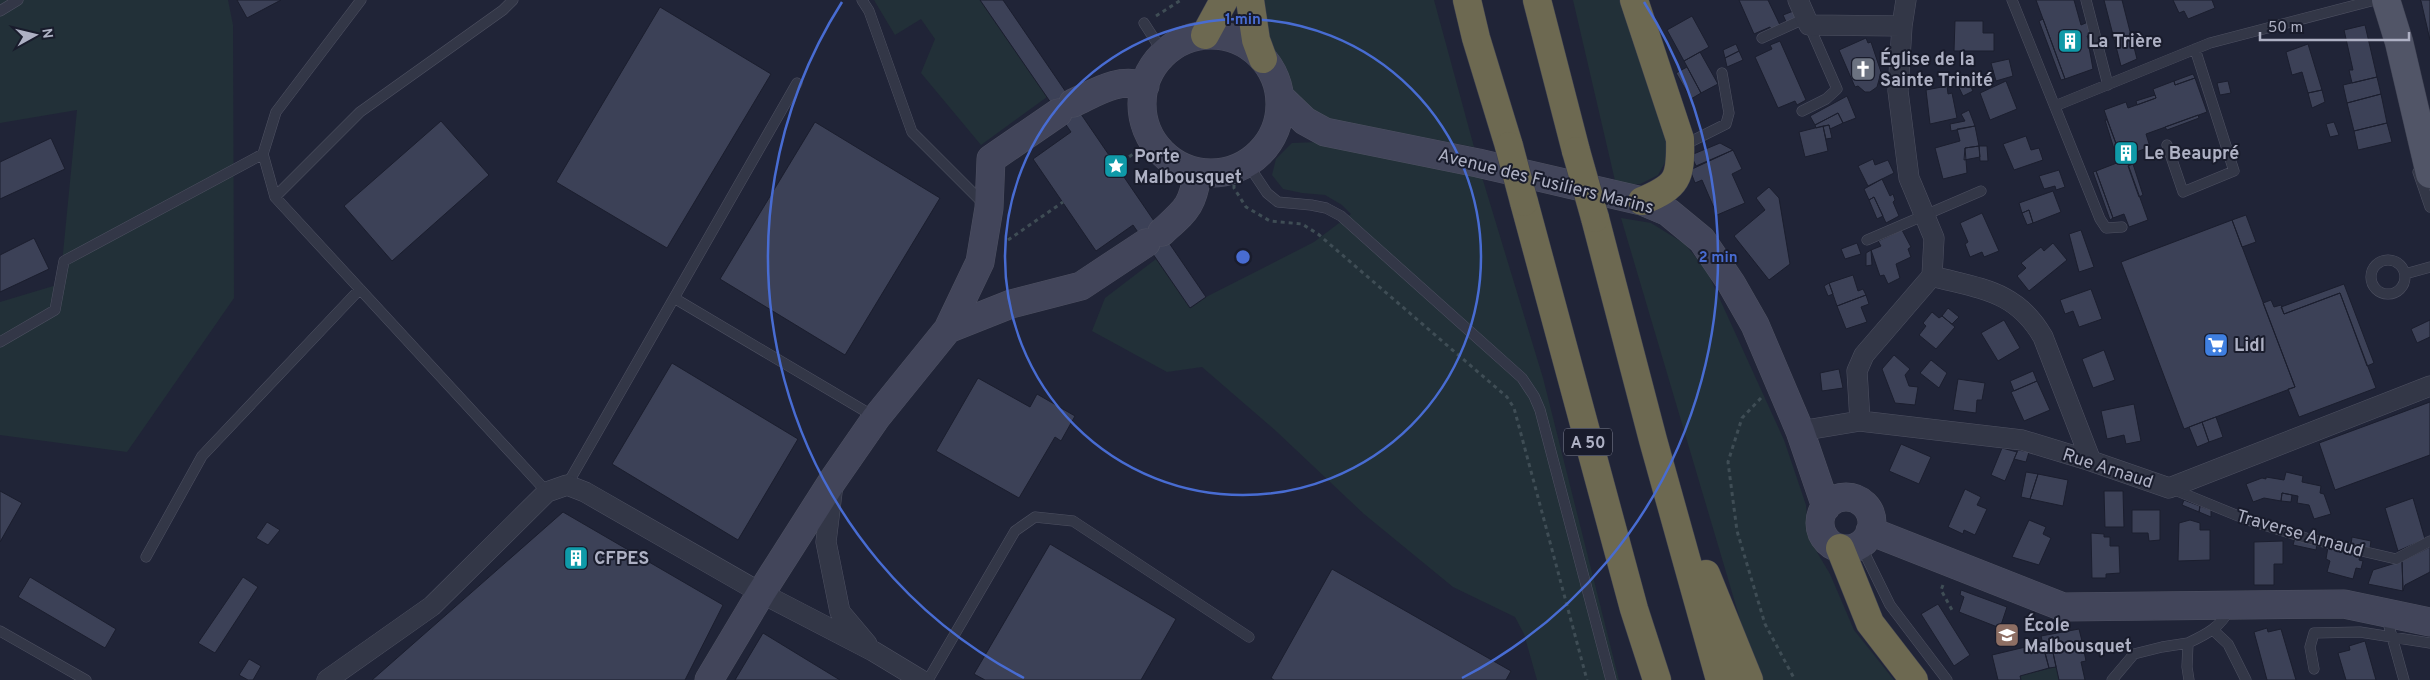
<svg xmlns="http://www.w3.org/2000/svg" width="2430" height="680" font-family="Overpass,sans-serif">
  <rect width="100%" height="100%" fill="#202437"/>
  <path fill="#223038" d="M0,0H228L233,25L234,298L127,452L0,435V302L60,284L77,110L0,123Z
    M874,0H980L1047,97L981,145L921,73L935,39L921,19L895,35Z
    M1256,0H1434L1474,147L1322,118L1299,108L1280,59L1264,34Z
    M1573,0H1622L1667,125L1668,157L1658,175L1640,184L1616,185Z
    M1319,142L1482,177L1543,378L1619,680H1537L1524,634L1515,617L1453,587L1364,514L1276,431L1202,367L1167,372L1092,331L1105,298L1156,259L1191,308L1206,297L1314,242L1351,214L1342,205L1325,195L1302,193L1283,189L1272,175L1276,159L1292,143Z
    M1621,218L1651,223L1685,244L1707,271L1784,440L1806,505L1808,533L1818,554L1830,574L1854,630L1894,680H1758Z
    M2056,667L2059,680H2021L2020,676Z"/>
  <path fill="#3c4157" stroke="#1b1e2e" d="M237,0H281L247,18Z
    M980,0H1003L1206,297L1190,308L1133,225L1096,251L1033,159L1071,132Z
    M1739,0H1768L1780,25L1771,30L1770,27L1754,34Z
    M2036,0H2074L2081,25L2088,22L2092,34L2087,36L2091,46L2089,47L2093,69L2065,79Z
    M2104,0H2122L2137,59L2121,66Z
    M2173,0H2212L2215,8L2188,19L2184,11L2179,13Z
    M2420,0H2430V40L2421,1Z
    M660,7L771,74L667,248L556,182Z
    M1796,10L1799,19L1787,24L1783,15Z
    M1692,16L1709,47L1684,61L1667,30Z
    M2043,19L2065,79L2061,80L2039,21Z
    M1955,21H1983V33H1994V51H1954Z
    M2365,25L2377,77L2352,83L2349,70H2353L2344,30Z
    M1866,38L1868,43L1871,42L1882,75L1880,76L1877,87L1870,92H1865L1858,86L1855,87L1839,50Z
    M1780,41L1806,100L1797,105L1795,101L1778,108L1755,57L1772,49L1770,45Z
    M1736,44L1739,51L1725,58L1723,50Z
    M2308,44L2322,90L2308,93L2302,72L2292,75L2286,52Z
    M1739,51L1743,60L1727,67L1725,58Z
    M1700,52L1718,84L1701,93L1684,61Z
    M2009,59L2013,76L1996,81L1991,63Z
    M1687,67L1701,93L1691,99L1676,73Z
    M2193,74L2195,78L2175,85L2174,81Z
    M1965,75L1973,91L1963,96L1955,79Z
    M2377,77L2381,94L2347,103L2343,85Z
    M2195,78L2207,112L2146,134L2150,147L2125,156L2148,220L2129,227L2124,214L2113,218L2096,171L2122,161L2104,110L2126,102L2128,108L2156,98L2153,89L2174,81L2175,85Z
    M2006,81L2017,109L1990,120L1980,93Z
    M2228,81L2231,93L2220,95L2217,83Z
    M1947,86L1948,94L1952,93L1957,118L1930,124L1926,90Z
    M2322,90L2325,102L2312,108L2308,93Z
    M2381,94L2387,123L2354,131L2347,103Z
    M2155,95L2156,98L2137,105L2136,101Z
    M1847,96L1856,118L1843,123L1838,113L1815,125L1810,116Z
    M1969,110L1975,126L1951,131L1950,124L1965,121L1961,114Z
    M1838,113L1843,123L1830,129L1829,125L1816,128L1815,125Z
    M2198,115L2199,118L2167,130L2165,127Z
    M2105,120H2107L2119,151L2115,152Z
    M441,121L489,175L392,261L344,206Z
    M815,122L940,198L845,355L720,279Z
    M2334,122L2339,135L2330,137L2326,124Z
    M2387,123L2392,142L2358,150L2354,131Z
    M1829,125L1832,138L1826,139L1823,126Z
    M1823,126L1828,151L1805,157L1799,132Z
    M1975,126L1979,146L1965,148L1967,173L1943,179L1935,148L1960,141L1957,129Z
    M2026,136L2031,150L2039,148L2043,160L2014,170L2003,144Z
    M51,138L65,169L0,199V162Z
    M1720,143L1733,150L1696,166L1691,155Z
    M1979,146H1987L1988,161H1980Z
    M1979,146L1980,157L1964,160L1965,148Z
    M1733,150L1742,169L1732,174L1745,203L1717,215L1702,180L1695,183L1690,170Z
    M1873,159L1875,165L1888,160L1894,173L1868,186L1858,166Z
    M2133,164L2143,195L2139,197L2128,166Z
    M2059,170L2065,187L2056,190L2055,186L2044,189L2039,176Z
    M2096,171L2113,218L2110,220L2093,172Z
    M1882,179L1890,196L1893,194L1895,200L1893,202L1899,216L1886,223L1874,197L1869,200L1864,189Z
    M1769,187L1779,198L1790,264L1769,280L1734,236L1765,210L1756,198Z
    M2053,191L2061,212L2033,223L2029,210L2022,213L2019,203Z
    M1874,197L1883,216L1877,219L1869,200Z
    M2029,210L2033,223L2027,225L2022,213Z
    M1982,213L1999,251L1984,257L1982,252L1970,257L1965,244L1968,242L1960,223Z
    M2246,215L2256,242L2242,247L2232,220Z
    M2232,220L2295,387L2184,429L2121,262Z
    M1902,230L1911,247L1908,249L1911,257L1896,264L1900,278L1888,284L1884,275L1880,276L1871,250L1881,246L1878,241Z
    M2081,230L2094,267L2079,272L2069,234Z
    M34,238L49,269L0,292V255Z
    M1857,243L1861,254L1845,259L1841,249Z
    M2053,243L2067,260L2029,291L2017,276L2026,268L2021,263L2041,247L2044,251Z
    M1871,250L1872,265L1866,266V253Z
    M1853,275L1858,291L1863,289L1866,295L1837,306L1829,283Z
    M1829,283L1833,294L1828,296L1824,286Z
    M2344,284L2374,363L2367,366L2340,293L2284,314L2281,307Z
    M2091,289L2102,319L2079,327L2073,311L2065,314L2060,300Z
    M2340,293L2376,388L2299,417L2288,389L2295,387L2263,303L2271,300L2274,307L2281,305L2284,314Z
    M1866,295L1869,304L1861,307L1867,322L1846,329L1837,306Z
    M1948,308L1959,317L1952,324L1942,316Z
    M1932,312L1939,318L1942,316L1955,327L1936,349L1919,335L1926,326L1923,323Z
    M2004,320L2020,348L1998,361L1981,333Z
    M2430,320V337L2417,343L2411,329Z
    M2104,350L2115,380L2093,388L2082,359Z
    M1894,355L1910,369L1905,375L1909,386L1918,387L1915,405L1895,403L1882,369Z
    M1931,360L1947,373L1939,388L1920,373Z
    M672,363L798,439L738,540L612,464Z
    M1839,369L1843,388L1822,391L1820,373Z
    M2033,371L2037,381L2014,391L2010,381Z
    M978,378L1030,407L1037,394L1075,416L1061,441L1055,437L1019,498L936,451Z
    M1958,379L1985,383L1982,400H1977L1976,413L1953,410Z
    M2037,381L2050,410L2024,421L2011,392Z
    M2430,402V455L2335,490L2319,443Z
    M2134,404L2141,441L2126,444L2124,435L2107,439L2101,411Z
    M2216,417L2223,437L2209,442L2202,422Z
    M2202,422L2209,442L2197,447L2189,427Z
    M1901,444L1931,457L1919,484L1889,471Z
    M2002,448L2017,452L2005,481L1991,475Z
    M2018,450L2029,452L2026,462L2014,459Z
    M2026,472L2038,474L2030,499L2021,497Z
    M2286,472L2303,476L2302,482L2321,486L2320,493L2324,494L2331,514L2314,519L2309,505L2297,503L2298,496L2282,493L2281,501L2264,498L2253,502L2246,484L2262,478L2266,479V477L2284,480Z
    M2038,474L2068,480L2063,506L2030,499Z
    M1965,489L1981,497L1977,505L1987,509L1975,535L1964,530L1963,534L1948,527Z
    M0,491L22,503L0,542Z
    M2104,491H2123L2124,527H2105Z
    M2282,493L2292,495L2291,502L2281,501Z
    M2413,498L2425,539L2398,551L2385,508Z
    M2184,500L2200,506L2199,512L2182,505Z
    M2200,506L2211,510V517L2199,512Z
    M2132,510H2160V540L2149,541L2148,533H2132Z
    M563,512L723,605L685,680H372Z
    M2029,520L2046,527L2043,534L2051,538L2039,565L2012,557Z
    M2190,520L2200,523V530H2210V560L2178,561L2179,523Z
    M267,522L280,530L268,545L256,538Z
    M2091,533L2104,534V537H2110V546H2119L2120,573L2106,574V578H2092Z
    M2352,537L2371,541L2370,548L2351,545Z
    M2295,538L2317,544L2316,550L2293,545Z
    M2283,541V564H2274V585H2254V542Z
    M1050,544L1176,619L1141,680H985L974,674Z
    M2328,547L2360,555L2359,560L2363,561L2361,569L2356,568L2353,579L2327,572L2330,561L2326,559Z
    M2430,547V572L2405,585L2403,591L2402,561Z
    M2402,561L2403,591L2368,584L2373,570Z
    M1332,569L1511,671L1506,680H1274L1271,678Z
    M30,577L116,629L105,648L18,597Z
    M243,577L258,587L215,653L198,643Z
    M1961,590L2007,607L2000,628L1959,612L1964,597L1960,595Z
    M1938,604L1970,655L1954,666L1921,614Z
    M2267,628L2268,632L2281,629L2296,680H2267L2254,632Z
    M2079,629L2082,641L2052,648L2056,667L2049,668L2041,636Z
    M763,633L840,680H735Z
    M2082,641L2086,661L2081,662L2085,680H2059L2052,648Z
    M2365,641L2376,680H2346L2338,653L2350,650L2349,646Z
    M2042,643L2049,668L2020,676L2021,680H1998L1992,655Z
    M249,659L261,666L253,680H248L239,675Z"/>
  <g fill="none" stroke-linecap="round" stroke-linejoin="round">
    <defs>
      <path id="lane" d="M361,0L276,112L263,154L275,197L547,492
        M862,0L869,11L912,132L985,205
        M2012,0L2100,219L2106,228L2122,227
        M2086,0L2108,85
        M0,11L18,0
        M1144,23L1164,54
        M1762,38L1806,18
        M2055,106L2210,43L2375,0
        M1802,111L1826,99L1837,89L1809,25
        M1681,140L1692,141L1726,124L1729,113L1722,73
        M2167,145L2183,192L2234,171L2195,49
        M1247,163L1267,193L1278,202L1311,205L1326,208L1341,216L1522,378L1534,396L1540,410L1611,680
        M2418,172L2430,207
        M275,197L360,112L503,10L513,0
        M1867,240L1981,191
        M2371 277a17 17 0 1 1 34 0a17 17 0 1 1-34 0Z
        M2405,274L2430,267
        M674,298L875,417
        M0,342L55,310L64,261L263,154
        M567,485L797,83
        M2170,488L2248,520L2306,538L2396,559L2430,541
        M1860,544L1890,605L1947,680
        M146,557L202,456L360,289
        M2391,615L2389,626L2404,680
        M2213,630L2228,644L2246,680
        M0,631L86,680
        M2314,669L2310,647L2314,633L2360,632L2430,643
        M928,680L1015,531L1035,517L1073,521L1249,637
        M2112,680L2134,654L2162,647L2188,643
        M2189,680L2187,667L2188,643C2207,634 2221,627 2230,608"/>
      <path id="street" d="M1798,0L1809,25L1902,26
        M1932,276C1980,289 2016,290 2043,337L2091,461
        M1860,421L1857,371L1864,355L1932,276L1934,238L1909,178L1898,91L1902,26L1906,0
        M1800,431L1860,421L2022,440L2091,461L2169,488L2430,386
        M833,484L826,542L840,612L867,644
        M327,680L432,606L547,492L567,485L585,492L761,593L873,651L921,680"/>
      <path id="secondary" d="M1142 104a69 69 0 1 1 138 0a69 69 0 1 1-138 0Z
        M1280,97L1305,121L1325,132L1478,163L1642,201L1668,212L1702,240L1731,283L1755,325L1800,431L1826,507
        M1073,103C1097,92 1118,77 1145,86
        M1162,232C1187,209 1192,207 1198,172
        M948,329L1011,304L1081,286L1146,243
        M1820 523a26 26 0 1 1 52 0a26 26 0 1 1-52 0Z
        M1870,531L2063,607L2344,604L2430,622
        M709,680L761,593L833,480L876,418L948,329L980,262L989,208L991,159L1058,113"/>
      <path id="primary" d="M2386,0L2399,42L2430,174"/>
      <path id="highway" d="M1250,0L1256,40L1263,59
        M1467,0L1476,38L1509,146
        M1537,0L1576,151
        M1634,0L1680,139C1681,179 1678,186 1642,201
        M1205,35L1224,0
        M1524,202L1634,609L1657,680
        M1595,218L1653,440L1720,680
        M1840,548L1870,623L1914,680
        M1706,574L1749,680"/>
    </defs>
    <use href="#lane" stroke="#4e5162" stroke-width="11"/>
    <use href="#street" stroke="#4e5162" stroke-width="21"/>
    <use href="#secondary" stroke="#4e5162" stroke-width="29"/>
    <use href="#primary" stroke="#3d4051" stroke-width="29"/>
    <use href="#highway" stroke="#3b3e4f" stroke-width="29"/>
    <path stroke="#3f4d55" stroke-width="3" stroke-dasharray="4 4" stroke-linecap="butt" d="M1156,16L1181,0
      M1116,166L1153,140
      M1234,169V188L1246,207L1270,221L1302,224L1318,234L1507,397L1514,408L1587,680
      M1008,240L1063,202
      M1761,398L1742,418L1728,462L1737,531L1765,624L1795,680
      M1943,585L1941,590L1952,610"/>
    <use href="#lane" stroke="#333747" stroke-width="10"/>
    <use href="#street" stroke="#333747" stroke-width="20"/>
    <use href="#secondary" stroke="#42455a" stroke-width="28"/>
    <use href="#primary" stroke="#515567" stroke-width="28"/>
    <use href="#highway" stroke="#6d6951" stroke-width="28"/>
    <defs>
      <path id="highway-bridge" d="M1509,146L1524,202
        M1576,151L1595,218"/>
    </defs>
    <use href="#highway-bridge" stroke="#3b3e4f" stroke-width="29" stroke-linecap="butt"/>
    <use href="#highway-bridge" stroke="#6d6951" stroke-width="28"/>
  </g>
  <g fill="none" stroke="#486cd2" stroke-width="2.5">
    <circle cx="1243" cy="257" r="238"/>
    <path d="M1024 678A475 475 0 0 1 842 2M1644 2A475 475 0 0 1 1462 678"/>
  </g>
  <defs>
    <symbol id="building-square" viewBox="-11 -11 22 22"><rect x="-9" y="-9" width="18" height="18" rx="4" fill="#0f9aa8" stroke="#191c2c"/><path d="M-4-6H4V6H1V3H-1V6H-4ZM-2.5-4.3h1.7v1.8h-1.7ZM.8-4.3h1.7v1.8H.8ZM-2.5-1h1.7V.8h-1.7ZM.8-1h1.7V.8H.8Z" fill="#fff"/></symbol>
    <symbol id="church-square" viewBox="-11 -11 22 22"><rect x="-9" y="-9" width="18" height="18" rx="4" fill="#6b7280" stroke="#191c2c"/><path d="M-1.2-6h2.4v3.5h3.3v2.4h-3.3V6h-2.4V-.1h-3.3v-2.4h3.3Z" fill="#fff"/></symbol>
    <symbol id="sight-square" viewBox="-11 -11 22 22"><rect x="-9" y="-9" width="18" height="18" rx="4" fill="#0f9aa8" stroke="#191c2c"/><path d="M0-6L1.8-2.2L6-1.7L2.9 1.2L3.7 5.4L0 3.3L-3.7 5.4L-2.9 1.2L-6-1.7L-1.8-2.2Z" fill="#fff"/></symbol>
    <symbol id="supermarket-square" viewBox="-11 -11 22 22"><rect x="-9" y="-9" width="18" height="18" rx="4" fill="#3f7fe0" stroke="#191c2c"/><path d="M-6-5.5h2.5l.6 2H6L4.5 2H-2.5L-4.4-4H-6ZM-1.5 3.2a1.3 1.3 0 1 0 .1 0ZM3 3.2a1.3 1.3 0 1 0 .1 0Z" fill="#fff"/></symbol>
    <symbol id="school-square" viewBox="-11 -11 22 22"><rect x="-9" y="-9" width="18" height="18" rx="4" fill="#8d6e63" stroke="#191c2c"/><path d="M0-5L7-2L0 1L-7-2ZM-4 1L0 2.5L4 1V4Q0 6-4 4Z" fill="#fff"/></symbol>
  </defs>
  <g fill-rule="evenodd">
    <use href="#building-square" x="2056" y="27" width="28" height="28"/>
    <use href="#church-square" x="1849" y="55" width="28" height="28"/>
    <use href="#building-square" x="2112" y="139" width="28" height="28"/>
    <use href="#sight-square" x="1102" y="152" width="28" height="28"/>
    <use href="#supermarket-square" x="2202" y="331" width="28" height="28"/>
    <use href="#building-square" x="562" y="544" width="28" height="28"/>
    <use href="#school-square" x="1993" y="621" width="28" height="28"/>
  </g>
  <g text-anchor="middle" stroke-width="4" stroke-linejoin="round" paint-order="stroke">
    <rect fill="#191c2c" stroke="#818496" stroke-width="1" x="1564" y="428.5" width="48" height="27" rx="4"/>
    <g font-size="16" font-weight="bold" fill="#aeb1c4">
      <text x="1588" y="448">A 50</text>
    </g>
    <g font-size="18" font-weight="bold" fill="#aeb1c4" stroke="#191c2c" text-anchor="start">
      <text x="2088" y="47">La Trière</text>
      <text x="1880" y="65">Église de la<tspan x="1880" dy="21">Sainte Trinité</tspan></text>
      <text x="2144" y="159">Le Beaupré</text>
      <text x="1134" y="162">Porte<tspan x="1134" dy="21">Malbousquet</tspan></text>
      <text x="2234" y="351">Lidl</text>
      <text x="594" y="564">CFPES</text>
      <text x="2024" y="631">École<tspan x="2024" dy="21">Malbousquet</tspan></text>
    </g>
    <g font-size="18" fill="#aeb1c4" stroke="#191c2c">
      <text transform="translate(1546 181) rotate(14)" y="6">Avenue des Fusiliers Marins</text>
      <text transform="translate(2108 468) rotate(18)" y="6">Rue Arnaud</text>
      <text transform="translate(2300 533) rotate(16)" y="6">Traverse Arnaud</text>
    </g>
  </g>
  <circle cx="1243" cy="257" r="8" fill="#486cd2" stroke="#191c2c" stroke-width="2.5"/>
  <g font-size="15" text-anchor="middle" font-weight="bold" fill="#486cd2" stroke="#191c2c" stroke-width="4" stroke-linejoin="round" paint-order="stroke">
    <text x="1243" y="24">1 min</text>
    <text x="1718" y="262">2 min</text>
  </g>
  <g transform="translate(35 35) rotate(82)" stroke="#191c2c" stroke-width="4" paint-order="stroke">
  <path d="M0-4L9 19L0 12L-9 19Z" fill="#aeb1c4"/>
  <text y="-8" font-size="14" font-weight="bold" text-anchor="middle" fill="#aeb1c4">N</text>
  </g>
  <path d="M2260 32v8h149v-8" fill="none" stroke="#aeb1c4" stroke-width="2.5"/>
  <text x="2268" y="32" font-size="15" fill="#aeb1c4" stroke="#191c2c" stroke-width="4" paint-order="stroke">50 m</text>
</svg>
